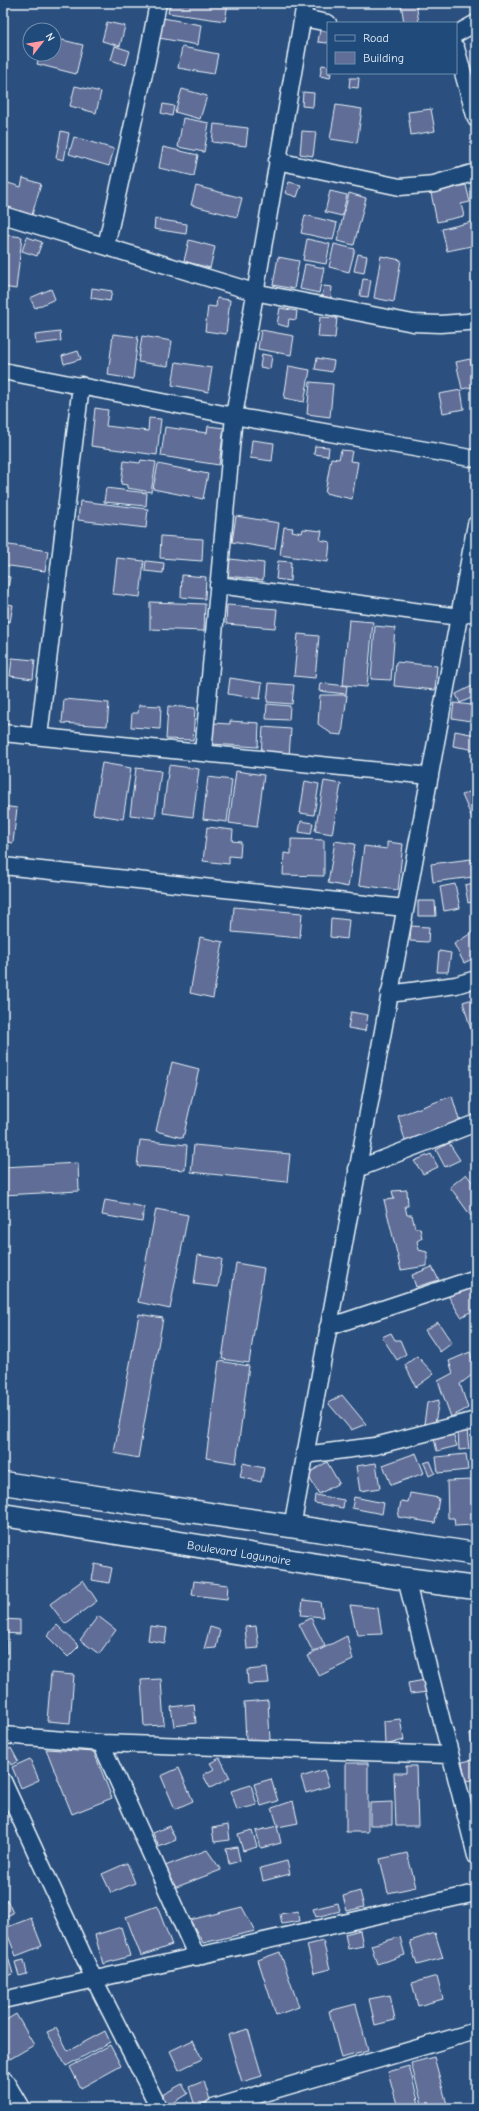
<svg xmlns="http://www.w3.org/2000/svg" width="479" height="2111" font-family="'Comic Neue',sans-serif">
  <rect width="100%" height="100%" fill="#2b507f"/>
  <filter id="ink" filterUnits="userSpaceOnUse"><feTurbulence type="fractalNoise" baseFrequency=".025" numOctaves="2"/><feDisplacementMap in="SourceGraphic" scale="8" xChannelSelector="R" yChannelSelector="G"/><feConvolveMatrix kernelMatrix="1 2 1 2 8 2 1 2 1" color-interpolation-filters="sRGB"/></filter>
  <g filter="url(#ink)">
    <path fill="#606d97" stroke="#e8f1f8" d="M170,3H228L225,21L168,13Z
      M401,3H416L419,23H404Z
      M163,18L201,25L198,45L159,38Z
      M107,22L125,26L120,46L102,41Z
      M320,29L328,30V43L318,42Z
      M54,38L83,45L76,74L37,64L40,54H54Z
      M115,46L130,51L126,65L111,60Z
      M182,47L218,54L214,74L178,68Z
      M322,65L328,66V73H331L330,78L320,76Z
      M350,78H359L358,88L349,87Z
      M75,86L101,92L96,113L70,106Z
      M182,89L207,96L200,119L175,112Z
      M303,92L314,93L313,107L302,106Z
      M163,104L174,106L172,116L161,113Z
      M336,105L362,109L357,143L330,139Z
      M431,109L435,131L411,135L408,112Z
      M183,118L209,123L204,152L178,147Z
      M214,124L248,128L246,146L212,142Z
      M61,131L69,133L64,160L56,158Z
      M302,131L316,132L313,156L300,154Z
      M74,137L114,149L109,166L69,154Z
      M163,147L198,155L194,176L159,168Z
      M23,178L41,184L32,215L3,205L8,183L21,187Z
      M289,182L301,185L297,197L285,193Z
      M466,185L470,202L461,204L464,216L437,222L431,193Z
      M196,186L242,198L237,217L191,205Z
      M330,191L347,195L342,216L325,212Z
      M349,193L366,198L354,245L337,241Z
      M305,215L337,223L333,240L301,233Z
      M155,219L187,224L186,234L154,229Z
      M476,221V245L447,251L442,229Z
      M7,235L22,237L16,289L3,287V266Z
      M27,237L42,242L37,256L22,251Z
      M307,239L330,244L326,264L303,260Z
      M189,240L215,247L210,268L184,261Z
      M334,244L355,249L349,272L329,267Z
      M358,254L367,256L364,273L354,271Z
      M381,256L401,260L394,302L374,298Z
      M278,257L299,261L294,289L273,285Z
      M305,264L324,268L319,293L300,289Z
      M363,279L371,280L368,297L360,296Z
      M324,286L332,287L331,298L322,296Z
      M92,288L112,291L110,301L91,298Z
      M51,289L55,299L35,308L30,298Z
      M217,298L230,300L226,334L205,331L208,306L216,307Z
      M280,308L297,311L296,320L289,319L288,327L277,324Z
      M320,317L337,318L335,338L318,337Z
      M261,330L294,336L291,355L258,349Z
      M60,332L61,341L36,344L35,335Z
      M113,334L138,337L133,379L108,375Z
      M142,336L172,341L168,366L138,362Z
      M78,351L81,359L64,364L62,356Z
      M262,354L272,356L270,369L260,367Z
      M317,358L334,361L332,372L315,369Z
      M470,359L476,386L462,389L456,362Z
      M176,362L212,368L208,392L172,385Z
      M289,366L310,370L304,402L284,398Z
      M310,382L333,384L330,417L307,414Z
      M461,390L464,409L443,413L439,394Z
      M95,408L108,410L106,426L148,431L149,418L161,419L157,455L91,446Z
      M208,426L224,428L219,465L161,456L165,427L207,433Z
      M252,440L274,443L272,461L250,458Z
      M315,446L329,447L328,456L314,454Z
      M341,450L352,451L350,461L358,462L352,499L325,493L331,458L339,459Z
      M141,460L156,462L151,492L127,488V485L121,484L124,461L140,463Z
      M158,464L208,474L203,499L153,489Z
      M106,488L147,493L146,506L104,502Z
      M80,501L148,509L146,528L78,520Z
      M236,516L279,523L275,549L232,542Z
      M284,527L293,528L292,531L302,533L303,529L322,531L320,540L330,542L328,562L280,555Z
      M161,536L203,539L202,561L160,558Z
      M3,544L48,551L45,571L3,565Z
      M117,558L144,561L140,597L113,594Z
      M230,559L264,563L263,580L228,576Z
      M146,561L164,563L163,573L145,571Z
      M278,561L291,562L290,581L276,579Z
      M182,575L206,577L205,599L181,597Z
      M3,576L10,577L6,598H3Z
      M150,602L205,604L204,631L150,629Z
      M3,603L13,605L10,622L3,621Z
      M227,605L277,609L275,628L226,624Z
      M349,620L373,622L367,687L343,685Z
      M375,626L395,628L391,680L371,679Z
      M298,634L319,636L315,678L294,676Z
      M12,658L35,660L33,679L10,676Z
      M396,662L437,666L435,690L394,686Z
      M230,678L262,683L260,699L228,694Z
      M269,683L294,685L292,704L267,702Z
      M320,683L347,686L346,694L319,691Z
      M472,686L476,696L460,703L456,694Z
      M320,695H347L342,735L332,734L318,724Z
      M64,699L109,703L107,726L62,723Z
      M454,703L472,705L470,721L452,718Z
      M267,704L290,706L289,720L266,719Z
      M139,705L161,706L160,729L131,727L132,713H138Z
      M168,706L195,708L193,740L166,739Z
      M230,721L259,723L258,747L212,744L213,723L230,724Z
      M263,727L291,729L289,756L261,754Z
      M455,731L476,735V750L453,746Z
      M102,763L131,768L123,819L93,814Z
      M169,765L199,769L193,817L163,813Z
      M136,768L161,771L155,818L130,815Z
      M236,771L264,775L257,827L229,823Z
      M208,777L232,780L227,822L203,819Z
      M305,781L319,784L314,815L300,813Z
      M324,781L341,784L332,834L315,831Z
      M476,789V817L472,818L462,795Z
      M3,806L17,808L13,843L3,841Z
      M301,821L313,823L311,834L299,832Z
      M207,827L233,830L232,841L241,842L240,857L229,856V864L203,861Z
      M291,839L324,840V876L283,875L284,853L291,854Z
      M335,841L355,844L348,887L328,883Z
      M387,842L403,844L398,890L359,885L364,846L387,849Z
      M3,845H9L7,855L3,854Z
      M471,859L473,877L433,882L431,864Z
      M474,883L476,901L468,903L465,885Z
      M455,884L460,908L444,911L440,887Z
      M418,901H435L436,916H418Z
      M234,907L302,913L300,938L232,932Z
      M331,918L349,920L347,939L330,937Z
      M411,926L429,927L428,942L410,941Z
      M473,932L476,937V957L464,963L454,944Z
      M200,937L223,942L213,998L190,993Z
      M439,951L451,953L448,972H437Z
      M476,998V1047L463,1002Z
      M351,1012L368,1015L365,1031L348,1028Z
      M172,1062L199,1069L183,1138L156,1131Z
      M452,1096L460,1123L406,1144L398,1116Z
      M140,1140L187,1145L185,1170L137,1166Z
      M449,1143L460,1160L445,1167L436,1150Z
      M194,1145L290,1154L287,1182L191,1172Z
      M431,1154L438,1167L423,1174L414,1161Z
      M78,1163L79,1191L3,1195V1167Z
      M466,1174L476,1187V1212L471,1216L450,1187Z
      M407,1190L408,1206H405L407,1215H412L415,1228H420L422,1238L417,1241L419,1250L427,1252V1266L401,1270L384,1200L394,1199L392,1191Z
      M105,1200L144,1207L142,1222L102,1215Z
      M156,1209L188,1215L170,1309L138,1302Z
      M198,1255L222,1259L218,1287L194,1284Z
      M236,1263L264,1268L249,1363L222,1359Z
      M432,1267L439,1280L416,1287L412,1275Z
      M473,1286L476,1291V1309L461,1317L447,1294Z
      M139,1314L163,1318L138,1458L114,1453Z
      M438,1322L452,1343L440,1352L425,1330Z
      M391,1333L395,1340H400L406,1354L397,1360L382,1337Z
      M470,1352L476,1372L460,1384L468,1408L451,1417L438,1381L453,1373L449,1361Z
      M417,1356L434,1374L416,1387L405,1365Z
      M219,1361L249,1366L236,1463L206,1458Z
      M342,1395L366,1424L351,1430L328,1403Z
      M439,1400L435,1423L424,1424L427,1403Z
      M458,1430H467L469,1449L459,1450Z
      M453,1434L457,1446L437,1451L434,1439Z
      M416,1453L424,1473L391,1485L383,1465Z
      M466,1454L468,1470L438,1473L436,1457Z
      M430,1461L435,1473L429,1476L424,1463Z
      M327,1462L339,1483L319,1494L307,1474Z
      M243,1463L264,1468L261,1482L240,1477Z
      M376,1463L380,1488L360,1491L356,1466Z
      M472,1480L474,1525L455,1526L454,1518H448L447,1481Z
      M410,1493L439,1498L435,1523L398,1517L401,1501L408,1502Z
      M315,1495L344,1500L343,1508L314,1503Z
      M354,1497L384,1503L382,1514L352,1508Z
      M3,1559L7,1560L4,1619L20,1620V1634L3,1633Z
      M95,1564L112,1568L109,1583L92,1580Z
      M83,1580L97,1601L65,1624L50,1604Z
      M194,1581L228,1585L227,1599L192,1595Z
      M303,1600L320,1602L323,1617L301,1615Z
      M350,1605L378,1608L382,1634L357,1635Z
      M98,1616L116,1630L99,1654L80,1640Z
      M311,1618L325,1646L313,1652L299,1624Z
      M57,1625L79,1646L68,1657L47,1636Z
      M150,1626L167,1628L165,1643L148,1640Z
      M256,1626L259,1648L247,1649L245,1627Z
      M210,1627L220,1630L216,1648L204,1649Z
      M3,1636H6L7,1653H3Z
      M347,1636L353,1660L319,1676L308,1656Z
      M267,1668L269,1683L248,1684L247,1670Z
      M51,1673L74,1675L70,1723L47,1721Z
      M161,1679L164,1725L144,1726L141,1680Z
      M425,1680L428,1692L410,1694L408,1683Z
      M268,1700L270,1740H246L244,1702Z
      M194,1704L196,1723L174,1726L171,1707Z
      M400,1719L404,1740L385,1745L384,1721Z
      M476,1733V1744L472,1745L470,1734Z
      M11,1748L18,1761L11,1765L4,1752Z
      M46,1749L94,1752L112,1798L72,1814Z
      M220,1758L230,1778L210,1788L203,1775L214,1769L210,1763Z
      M30,1759L39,1780L21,1788L12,1767Z
      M476,1759V1779L466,1781L462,1762Z
      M346,1763H368V1832H346Z
      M406,1766H416L418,1826H396L394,1773H406Z
      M179,1768L193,1801L175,1809L161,1776Z
      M324,1770L329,1786L306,1793L301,1777Z
      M271,1779L278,1801L261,1806L254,1784Z
      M251,1785L257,1805L237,1810L231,1791Z
      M293,1801L298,1823L278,1827L272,1808Z
      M392,1802V1825H370V1803Z
      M228,1825L230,1840L214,1842L212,1828Z
      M169,1826L176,1840L159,1847L153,1833Z
      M277,1826L281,1843L261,1848L256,1831Z
      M252,1830L257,1847L243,1851L238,1834Z
      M237,1847L240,1861L229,1864L226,1849Z
      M207,1850L221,1870L174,1888L165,1866Z
      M407,1853L416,1887L388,1893L380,1859Z
      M287,1861L290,1874L263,1881L260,1868Z
      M127,1863L135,1883L111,1893L102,1874Z
      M360,1891L364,1907L347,1911L343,1896Z
      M7,1900L13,1913L3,1918V1901Z
      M338,1903L340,1911L316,1917L313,1909Z
      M157,1906L172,1945L141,1956L126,1917Z
      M242,1907L255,1931L203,1943L190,1920Z
      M298,1911L300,1921L282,1924L280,1914Z
      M31,1918L42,1946L16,1956L5,1928Z
      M121,1927L130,1956L103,1964L95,1935Z
      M360,1930L363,1946L348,1949L345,1934Z
      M435,1933L443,1958L417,1965L410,1941Z
      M400,1937L405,1955L377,1964L371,1945Z
      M3,1940L13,1974L3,1977Z
      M323,1941L330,1969L314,1973L307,1945Z
      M280,1952L299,2007L276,2015L258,1960Z
      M24,1960L27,1974L19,1976L15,1962Z
      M437,1976L443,1999L418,2006L412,1983Z
      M390,1995L395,2020L375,2025L369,1999Z
      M356,2004L368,2051L341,2058L329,2011Z
      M16,2014L34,2045L10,2059L3,2047V2022Z
      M56,2028L68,2051L105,2031L110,2042L66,2066L47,2032Z
      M248,2029L262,2076L242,2082L228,2035Z
      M193,2040L202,2059L179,2070L170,2051Z
      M110,2045L121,2066L81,2088L70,2067Z
      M434,2057L448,2108H423L411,2063Z
      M409,2066L420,2108H398L388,2072Z
      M204,2081L210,2101L195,2106L189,2087Z
      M182,2084L188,2094L168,2106L162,2095Z"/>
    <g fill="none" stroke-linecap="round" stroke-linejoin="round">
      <defs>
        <path id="minor" d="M303,18L328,23
          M456,34L476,23
          M456,48L476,119
          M277,161L400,187L434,184L476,172
          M3,215L254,292L413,323L440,324L468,322L476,320
          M106,246L147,60L158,3
          M3,371L234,416L476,459
          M218,585L459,617L476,610
          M3,733L430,776
          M39,736L81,385
          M203,753L234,416L305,3
          M3,866L405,908
          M389,994L456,985L476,979
          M357,1169L476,1123
          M328,1327L476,1278
          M304,1455L375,1446L476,1420
          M292,1527L476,524
          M406,1579L476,1856
          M3,1735L101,1743L450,1755
          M101,1743L197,1957
          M3,1781L94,1979L159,2108
          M3,2000L476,1893
          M213,2108L476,2031"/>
        <path id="tertiary" d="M3,2081L19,2108"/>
        <path id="secondary" d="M3,1483L476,1554
          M3,1515L406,1579L476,1588"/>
      </defs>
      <use href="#minor" stroke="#e8f1f8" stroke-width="19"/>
      <use href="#tertiary" stroke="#e8f1f8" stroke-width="23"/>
      <use href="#secondary" stroke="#e8f1f8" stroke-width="25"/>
      <use href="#minor" stroke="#1f4a7a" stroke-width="16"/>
      <use href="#tertiary" stroke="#1f4a7a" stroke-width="20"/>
      <use href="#secondary" stroke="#1f4a7a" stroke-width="22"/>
    </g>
  </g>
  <g text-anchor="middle" stroke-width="4" stroke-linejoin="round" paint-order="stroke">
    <g font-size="12" fill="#e8f1f8" stroke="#1f4a7a">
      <text transform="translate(239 1553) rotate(9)" y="4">Boulevard Lagunaire</text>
    </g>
  </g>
  <rect width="479" height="2111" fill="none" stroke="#1f4a7a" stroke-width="16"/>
  <rect x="8" y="8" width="463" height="2095" fill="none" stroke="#e8f1f8" stroke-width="1.5" filter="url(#ink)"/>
  <rect x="327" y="22" width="130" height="52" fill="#1f4a7a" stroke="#6f8dac"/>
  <rect x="335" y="35" width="20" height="6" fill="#1f4a7a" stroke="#6f8dac"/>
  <text x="363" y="42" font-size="12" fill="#e8f1f8">Road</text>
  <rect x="335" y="52" width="20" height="12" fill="#606d97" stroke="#6f8dac"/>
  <text x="363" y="62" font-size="12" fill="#e8f1f8">Building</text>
  <g transform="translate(42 42) rotate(59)"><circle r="19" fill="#1f4a7a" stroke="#6f8dac"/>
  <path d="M0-3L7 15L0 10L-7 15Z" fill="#ff9aa2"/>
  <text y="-6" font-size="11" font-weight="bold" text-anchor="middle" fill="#e8f1f8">N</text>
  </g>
</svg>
